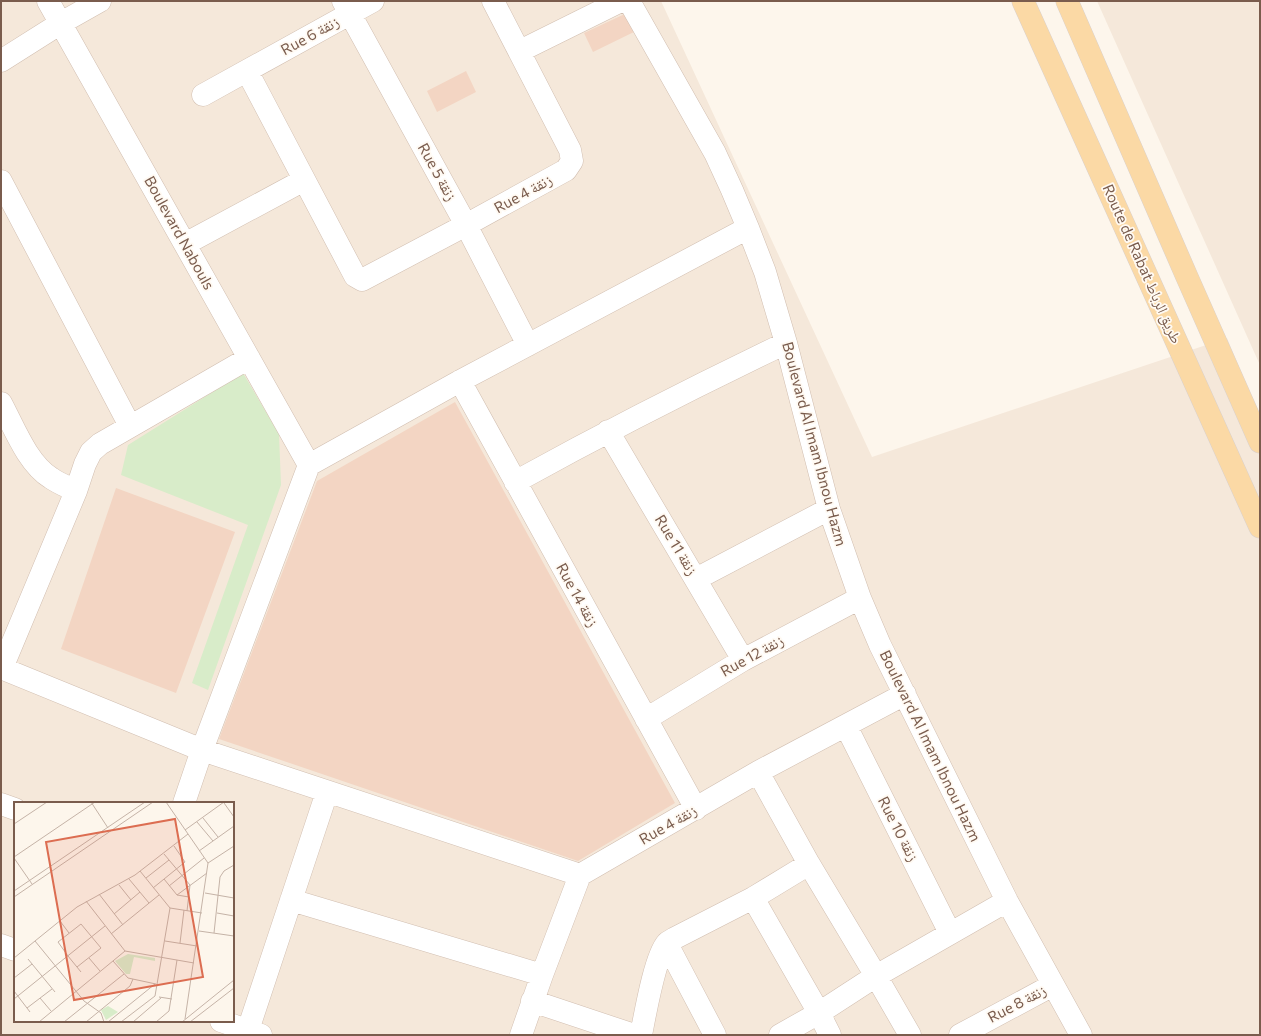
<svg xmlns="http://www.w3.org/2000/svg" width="1261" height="1036" font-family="Commissioner,'Noto Naskh Arabic',sans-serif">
  <rect width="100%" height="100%" fill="#fdf6ec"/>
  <path fill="#f5e8da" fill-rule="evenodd" d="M1,1H661L872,457L1227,338L1260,418V1035H1ZM15,803H233V1021H15Z
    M1097,1H1260V365L1255,354Z"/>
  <path fill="#d8ecc9" d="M243,373L279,434L281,485L208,690L192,683L248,525L121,475L128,445Z"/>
  <path fill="#f3d5c3" d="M629,12L638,30L593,52L584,33Z
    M466,71L476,92L437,112L427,91Z
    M455,402L675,803L578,861L219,739L317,481Z
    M116,488L235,532L176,693L61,649Z"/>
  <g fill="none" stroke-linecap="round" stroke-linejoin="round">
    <defs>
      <path id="minor" d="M48,1L309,465
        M343,1L466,225L528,345
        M629,1L715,153L732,190L748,228L765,272L786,343L829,509L860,598L880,645L1007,901L1081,1035
        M520,51L621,1
        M1,61L61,23L100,1
        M247,71L355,276L362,280L466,225L566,170L572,161L570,150L493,1
        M203,95L373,1
        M1,181L130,426
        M185,244L304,180
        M460,381L696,809
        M1,403C14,427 27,463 51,478C58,483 68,487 76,491
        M608,431L743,660
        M515,482C604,433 694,387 786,343
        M696,579L829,509
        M1,668L202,750L580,875
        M2,668L76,491L85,464L91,452L100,444L249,358
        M646,719L743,660L860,598
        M846,726L950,933
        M758,772L809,864L876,976L910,1035
        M184,803L202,750L309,465L460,381L748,228
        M1,804L15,809
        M753,898L819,1013L830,1035
        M291,900L542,975
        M667,944L715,1035
        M532,1001L634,1035
        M248,1030L327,792
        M521,1035L542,975L580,875L758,772L905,694
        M641,1035C645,1015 655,956 667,943C669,941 672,940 675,938L753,898L809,864
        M780,1035L819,1013L876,976L1007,901
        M960,1035L1053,985"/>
      <path id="tertiary" d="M1,945L15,950
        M221,1021L261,1035"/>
      <path id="primary" d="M1023,1L1260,527
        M1067,1L1187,277L1260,442"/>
    </defs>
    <use href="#minor" stroke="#d1beb0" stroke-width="23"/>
    <use href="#tertiary" stroke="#d1beb0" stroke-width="23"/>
    <use href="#primary" stroke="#dad1cd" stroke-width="23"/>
    <use href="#minor" stroke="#fff" stroke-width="22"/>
    <use href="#tertiary" stroke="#fff" stroke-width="22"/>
    <use href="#primary" stroke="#fbd9a5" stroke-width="22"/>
  </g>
  <g text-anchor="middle" stroke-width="3.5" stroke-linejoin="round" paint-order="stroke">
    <g font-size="15" fill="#7a5c4d" stroke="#fffaf3">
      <text transform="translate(310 36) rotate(-29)" y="5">Rue 6 زنقة</text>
      <text transform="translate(437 172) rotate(61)" y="5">Rue 5 زنقة</text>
      <text transform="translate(523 194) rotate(-29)" y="5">Rue 4 زنقة</text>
      <text transform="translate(179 233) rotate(61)" y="5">Boulevard Nabouls</text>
      <text transform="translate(1142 264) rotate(66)" y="5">Route de Rabat طريق الرباط</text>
      <text transform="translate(814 444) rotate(75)" y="5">Boulevard Al Imam Ibnou Hazm</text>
      <text transform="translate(676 545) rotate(59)" y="5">Rue 11 زنقة</text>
      <text transform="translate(577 595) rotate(61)" y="5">Rue 14 زنقة</text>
      <text transform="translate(752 656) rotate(-29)" y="5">Rue 12 زنقة</text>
      <text transform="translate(930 746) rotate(64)" y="5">Boulevard Al Imam Ibnou Hazm</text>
      <text transform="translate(668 825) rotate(-30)" y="5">Rue 4 زنقة</text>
      <text transform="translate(898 829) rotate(63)" y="5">Rue 10 زنقة</text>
      <text transform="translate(1017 1004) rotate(-28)" y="5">Rue 8 زنقة</text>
    </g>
  </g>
  <g transform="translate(14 802)">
    <rect width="220" height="220" fill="#fdf6ec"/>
    <path d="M114,152L141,156V159L120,155L116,172H112L101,159ZM94,204L104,210L92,218L87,208Z" fill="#d8ecc9"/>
    <path fill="none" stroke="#c5b3a7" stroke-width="1" d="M77,0L94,26M152,0L194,61M210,1L220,15M189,16L204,35M183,20L199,39M0,22L33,0M171,28L210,0M185,49L220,24M150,52L176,83L173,109M0,55L81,0M0,56L18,82M126,69L156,106L188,111M132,76L155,58M115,77L135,101M150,77L163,93L175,95M105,83L117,98M155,84L190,56M139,86L171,60L160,44M0,89L131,0M191,91L220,96M85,92L109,123M163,93L193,71M0,95L139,0M72,99L111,149L180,161M203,111L220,114M100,112L126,90M46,119L55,131M185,129L220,134M200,131L206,75L210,69L220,63M97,132L145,93M21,139L70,199L87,211L90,220M151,139L183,144M166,141L170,108M0,156L63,105L121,73L174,32M75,156L86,169M14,157L41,190M99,159L114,176L142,182M63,165L87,146L67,122L44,140L54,154L67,170M0,176L18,162M0,189L16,210M145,195L158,197M26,196L37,209M0,197L91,124M13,206L38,187M171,217L194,61L220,44M25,220L111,149M50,220L110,172M72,220L116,184L119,177M94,220L141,182M107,220L141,194L156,106M119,220L147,196M142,220L155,209L163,158M168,220L220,178M176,220L220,186"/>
    <path fill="#dc6d51" fill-opacity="0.15" stroke="#dc6d51" stroke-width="2" d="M161,17L189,175L60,198L32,40Z"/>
    <rect width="220" height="220" fill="none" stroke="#7a5c4d" stroke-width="2"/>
  </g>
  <rect width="1261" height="1036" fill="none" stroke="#7a5c4d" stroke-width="4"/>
</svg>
